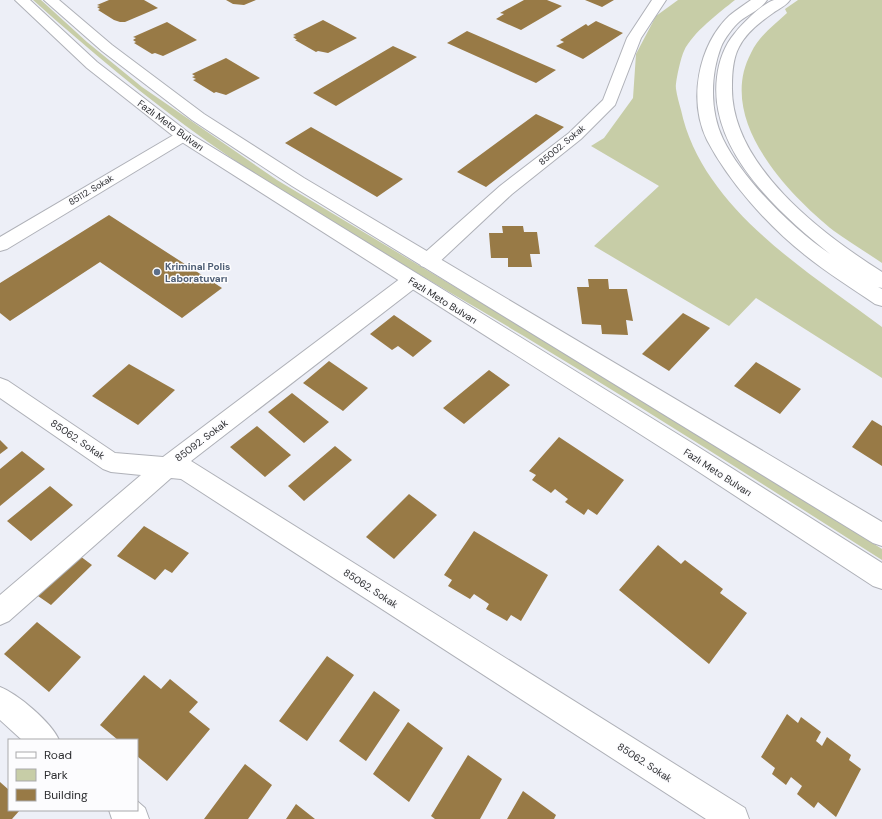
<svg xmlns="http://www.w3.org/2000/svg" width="882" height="819" font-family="'DM Sans',sans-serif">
  <rect width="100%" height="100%" fill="#edeff7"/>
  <path fill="#c7cda7" d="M33,0H41L87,42L142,87L277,180L726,450L882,549V560C763,484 643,408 522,335C417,272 308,212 208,142C146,98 89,50 33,0Z
    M678,0H735C720,12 692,33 684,51C681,57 675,83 676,89C677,96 679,103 681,110C702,208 807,271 882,327V378L756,298L729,326L594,246L659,186L591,146L604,138L633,98L636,54L656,16Z
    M798,0H882V263C866,252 849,242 834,231C787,193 716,119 751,53C759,36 774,25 787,13L785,9Z"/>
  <path fill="#987a46" d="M109,0H144L158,8L125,22H120L114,20L98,10L100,9L97,7L100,6L97,5Z
    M226,0H256L244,5L233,4Z
    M524,0H547L562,6L521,30L496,19L504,14L500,13Z
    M585,0H614L602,7Z
    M323,20L357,38L328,53L318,51L316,52L295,40H297L293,37L296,36L293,35Z
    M596,21L623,33L583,59L556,46L564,42L560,40L586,24L588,26Z
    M167,22L197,40L163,56L155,53L152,54L134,43L136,42L133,40L136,38L133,37Z
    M467,31L556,70L536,83L447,43Z
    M393,46L417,57L336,106L313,93Z
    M226,58L260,78L226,95L216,92L214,93L193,80L196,79L192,77L195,76L192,74Z
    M536,114L564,127L486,187L457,172Z
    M311,127L403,179L377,197L285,143Z
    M109,215L222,288L182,318L100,262L10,321L0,313V283Z
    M502,226H523L524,232H537L540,254H530L532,267H508V258H491L489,233H503Z
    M588,279H608L609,289H627L633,321L626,320L628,335L602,334L601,325L582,324L577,287H589Z
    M683,313L710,328L669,371L642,354Z
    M394,315L432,341L413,357L398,346L392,350L370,334Z
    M329,361L368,388L343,411L303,383Z
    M756,362L801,389L780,414L734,386Z
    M129,364L175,390L138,425L92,396Z
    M489,370L510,385L464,424L443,408Z
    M292,393L329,422L304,443L268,412Z
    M872,420L882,426V466L852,447Z
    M257,426L291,455L265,477L230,447Z
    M559,437L624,480L597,515L588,509L584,515L565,502L568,499L555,489L551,493L532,480L536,475L529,471Z
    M0,440L8,448L0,454Z
    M335,446L352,460L304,501L288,486Z
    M22,451L45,469L0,506V469Z
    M50,486L73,505L31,541L7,521Z
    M409,494L437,515L394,559L366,537Z
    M144,526L189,553L172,573L165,569L155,580L117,556Z
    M474,531L548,575L521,621L511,615L507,621L486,609L489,604L474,594L470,599L448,586L452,580L444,575Z
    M658,545L681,564L685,560L723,589L720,593L747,613L709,664L619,590Z
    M80,556L92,565L51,605L38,596Z
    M37,622L81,657L49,692L4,654Z
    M327,656L354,675L307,741L279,721Z
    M144,675L161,689L170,679L198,702L189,712L210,729L167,781L137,756V740H118L100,725Z
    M374,691L400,710L366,761L339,741Z
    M787,714L798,723L801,717L821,732L816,741L822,746L827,737L851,755L849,760L861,769L836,817L818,802L814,808L797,794L802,786L791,777L786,785L772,774L775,768L761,757Z
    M408,722L443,748L409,802L373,774Z
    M468,755L502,779L480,819H435L431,816Z
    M245,764L272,785L248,819H204Z
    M0,782L9,790V810H20L12,819H0Z
    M523,791L556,815L554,819H507Z
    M296,804L315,819H286Z"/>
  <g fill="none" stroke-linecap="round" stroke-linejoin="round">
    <defs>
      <path id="minor" d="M652,0H666L641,38L615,105L581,139L512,194L435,266L428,268L421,266L419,261L421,256L500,186L569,133L603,100L627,38Z
        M183,131L189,133L191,136L189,139L7,249L0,251V237L177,133Z
        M412,273L419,275L422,280L419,285L191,461L745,808L749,819H706L181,479L171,478L9,621L0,625V595L141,475L111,472L103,469L0,398V378L8,381L115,453L163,457L405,275Z
        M0,687C18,694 51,722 59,740H22L0,720Z
        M137,801L145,808L149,819H112L109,810H137Z"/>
      <path id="secondary" d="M15,0H30L97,62L189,133L692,443L882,563V589L873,586L676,457L177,139L87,68Z
        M44,0H59L112,45L204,114L304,178L882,522V546L873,543L292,186L192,120L102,51Z"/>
      <path id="motorway" d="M751,0H767C761,9 749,14 740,21C734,26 724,39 721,47C710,76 710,112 723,139C743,180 793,229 830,254C779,213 708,150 717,77C719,61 724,46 735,33C742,24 763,3 774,0C779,0 785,0 790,0C786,6 778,9 773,13C760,22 746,33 739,47C733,58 732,73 732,86C730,165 822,234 882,272V288L878,287L882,289V306L875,304C852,288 827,273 805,255C768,226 729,182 707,140C688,101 698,46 729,16C736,10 744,5 751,0Z"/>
    </defs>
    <use href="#minor" stroke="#afb1b8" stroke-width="2"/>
    <use href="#secondary" stroke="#afb1b8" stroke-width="2"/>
    <use href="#motorway" stroke="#afb1b8" stroke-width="2"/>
    <use href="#minor" fill="#fff" fill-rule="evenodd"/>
    <use href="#secondary" fill="#fff" fill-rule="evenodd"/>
    <use href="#motorway" fill="#fff" fill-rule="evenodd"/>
  </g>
  <circle fill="#5c6f8a" stroke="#fcfcfe" stroke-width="1.5" cx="157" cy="272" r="4"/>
  <g text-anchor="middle" stroke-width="3" stroke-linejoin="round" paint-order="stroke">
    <g font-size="9" fill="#2c2d30" stroke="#fcfcfe">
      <text transform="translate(562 145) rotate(-40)" y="3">85002. Sokak</text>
      <text transform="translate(91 190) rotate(-31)" y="3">85112. Sokak</text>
    </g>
    <g font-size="10" fill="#2c2d30" stroke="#fcfcfe">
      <text transform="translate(171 125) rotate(36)" y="4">Fazlı Meto Bulvarı</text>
      <text transform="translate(443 300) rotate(32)" y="4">Fazlı Meto Bulvarı</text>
      <text transform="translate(78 439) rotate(34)" y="4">85062. Sokak</text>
      <text transform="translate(201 440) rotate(-37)" y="4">85092. Sokak</text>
      <text transform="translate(718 472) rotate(33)" y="4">Fazlı Meto Bulvarı</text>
      <text transform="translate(371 588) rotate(33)" y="4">85062. Sokak</text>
      <text transform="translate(645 762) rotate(33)" y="4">85062. Sokak</text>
    </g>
    <g font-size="10" font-weight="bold" fill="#4e5e75" stroke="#fcfcfe" text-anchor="start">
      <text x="165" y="270">Kriminal Polis<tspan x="165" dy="12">Laboratuvarı</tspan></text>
    </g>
  </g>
  <rect x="8" y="739" width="130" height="72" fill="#fcfcfe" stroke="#a9a9ac"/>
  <rect x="16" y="752" width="20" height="6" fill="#ffffff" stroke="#a9a9ac"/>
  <text x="44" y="759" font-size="12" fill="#2c2d30">Road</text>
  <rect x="16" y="769" width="20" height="12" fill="#c7cda7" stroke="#a9a9ac"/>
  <text x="44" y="779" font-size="12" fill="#2c2d30">Park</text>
  <rect x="16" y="789" width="20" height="12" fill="#987a46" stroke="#a9a9ac"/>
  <text x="44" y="799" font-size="12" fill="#2c2d30">Building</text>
</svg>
